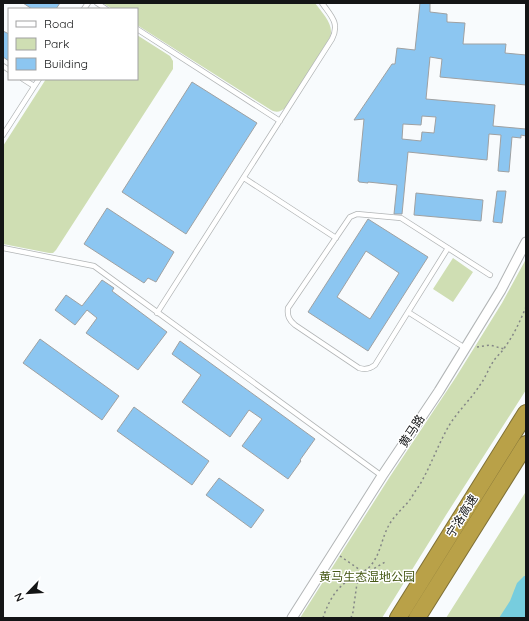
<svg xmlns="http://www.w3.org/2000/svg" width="529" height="621" font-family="Quicksand,'Noto Sans SC',sans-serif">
  <rect width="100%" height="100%" fill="#f8fbfd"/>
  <path fill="#cfdeb3" d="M103,3H315C323,14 336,26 329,39L286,107C281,112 276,113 271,110L137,25V9H112Z
    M137,35L170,56L173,61V69L56,250L53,253H49L3,244V146L46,79H137Z
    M453,258L473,272L453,302L433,289Z
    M526,259V390L446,515L382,618H300L391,475L456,377L502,303Z
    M526,492V618H446L525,493Z"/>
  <path fill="#77cdde" d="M524,576H526V618H499L510,601L517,583Z"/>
  <path fill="#8cc6f1" stroke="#9fa1a2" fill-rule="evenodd" d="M23,3H60L56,9H32Z
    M420,3H430V12L447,14V22L465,23L463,44H506L505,53L526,55V85L440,77L442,59L430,57L426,99L495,105L493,126L526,129V136L521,135V138L512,137L509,172L498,171L501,135L489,134L487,160L408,152L402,214H394L397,185L368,182V183L359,182V181H358L364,119L354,120L392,64H395L397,48L415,50ZM422,116L436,117L434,133L422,132L421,141L402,139L403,124L421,125Z
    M3,31L9,34V61L3,57Z
    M192,82L257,123L186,234L122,192Z
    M497,191H506L502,223L493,222Z
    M416,193L483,200L481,221L414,215Z
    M107,208L174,252L156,282L148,278L144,283L84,244Z
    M368,219L428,257L368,351L308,312ZM366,251L399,273L370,319L337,297Z
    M102,280L114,288L112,291L167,332L138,370L86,333L97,318L87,310L75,325L55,310L66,295L82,306Z
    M40,339L119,396L102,420L23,363Z
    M180,341L315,439L300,460L301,461L288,479L242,446L262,419L249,410L230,437L182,402L201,375L172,354Z
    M134,407L209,461L192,485L117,431Z
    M219,478L264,510L251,528L206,495Z"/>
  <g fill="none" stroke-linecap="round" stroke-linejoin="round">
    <defs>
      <path id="service" d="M97,3L106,9
        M84,9L88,3
        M137,29L280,121
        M3,66L9,70
        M23,79L34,86
        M3,135L39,79
        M244,178L336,238
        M3,248L94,266L382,476
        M448,248L408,312L465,348
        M408,312L375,365C370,369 365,370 359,368L295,325C289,320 287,316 288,308L350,217L357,214L401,218L490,275
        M157,313L332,39C340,23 331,16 322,3"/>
      <path id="minor" d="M292,618L382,476L439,391L501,290L526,242"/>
      <path id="motorway" d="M398,618L526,413
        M417,618L526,444"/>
    </defs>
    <use href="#service" stroke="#b2b5b6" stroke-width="6"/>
    <use href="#minor" stroke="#b2b5b6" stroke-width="11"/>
    <use href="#motorway" stroke="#7f7036" stroke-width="18"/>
    <path stroke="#848687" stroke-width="1.5" stroke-dasharray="2 3" stroke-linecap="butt" d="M477,347L490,345L504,349
      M340,556L363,572L370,571L385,562
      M323,618C328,602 336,588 350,579C358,574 367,571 372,564C381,552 382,537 389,525C394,516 402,509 409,501C412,497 415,491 419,486C431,466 438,444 450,424C459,410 471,399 480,385C486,377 489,367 495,359C498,355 502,352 505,347C514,335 520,321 526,307
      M351,618L353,612L358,576"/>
    <use href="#service" stroke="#fff" stroke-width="4.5"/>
    <use href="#minor" stroke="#fff" stroke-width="9"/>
    <use href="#motorway" stroke="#b9a148" stroke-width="16"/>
  </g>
  <g text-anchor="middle" stroke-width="3" stroke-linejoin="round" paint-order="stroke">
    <g font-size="12" fill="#141516" stroke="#fff">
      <text transform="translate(412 431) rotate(-57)" y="4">黄马路</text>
      <text transform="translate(462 516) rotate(-58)" y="4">宁洛高速</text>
    </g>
    <g font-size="12" fill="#465815" stroke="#fff">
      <text x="367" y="581">黄马生态湿地公园</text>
    </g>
  </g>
  <rect width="529" height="621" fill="none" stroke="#141516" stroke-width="8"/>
  <rect x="8" y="8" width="130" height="72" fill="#ffffff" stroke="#a1a1a2"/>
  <rect x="16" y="21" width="20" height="6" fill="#ffffff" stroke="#a1a1a2"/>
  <text x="44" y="28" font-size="12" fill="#141516">Road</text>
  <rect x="16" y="38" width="20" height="12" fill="#cfdeb3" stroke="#a1a1a2"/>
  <text x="44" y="48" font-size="12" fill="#141516">Park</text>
  <rect x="16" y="58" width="20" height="12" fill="#8cc6f1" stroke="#a1a1a2"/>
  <text x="44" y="68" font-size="12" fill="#141516">Building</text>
  <g transform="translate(28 593) rotate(245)" stroke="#ffffff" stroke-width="3" paint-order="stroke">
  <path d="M0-3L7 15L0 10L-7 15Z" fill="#141516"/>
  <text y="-6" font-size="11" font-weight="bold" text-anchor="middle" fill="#141516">N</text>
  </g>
</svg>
